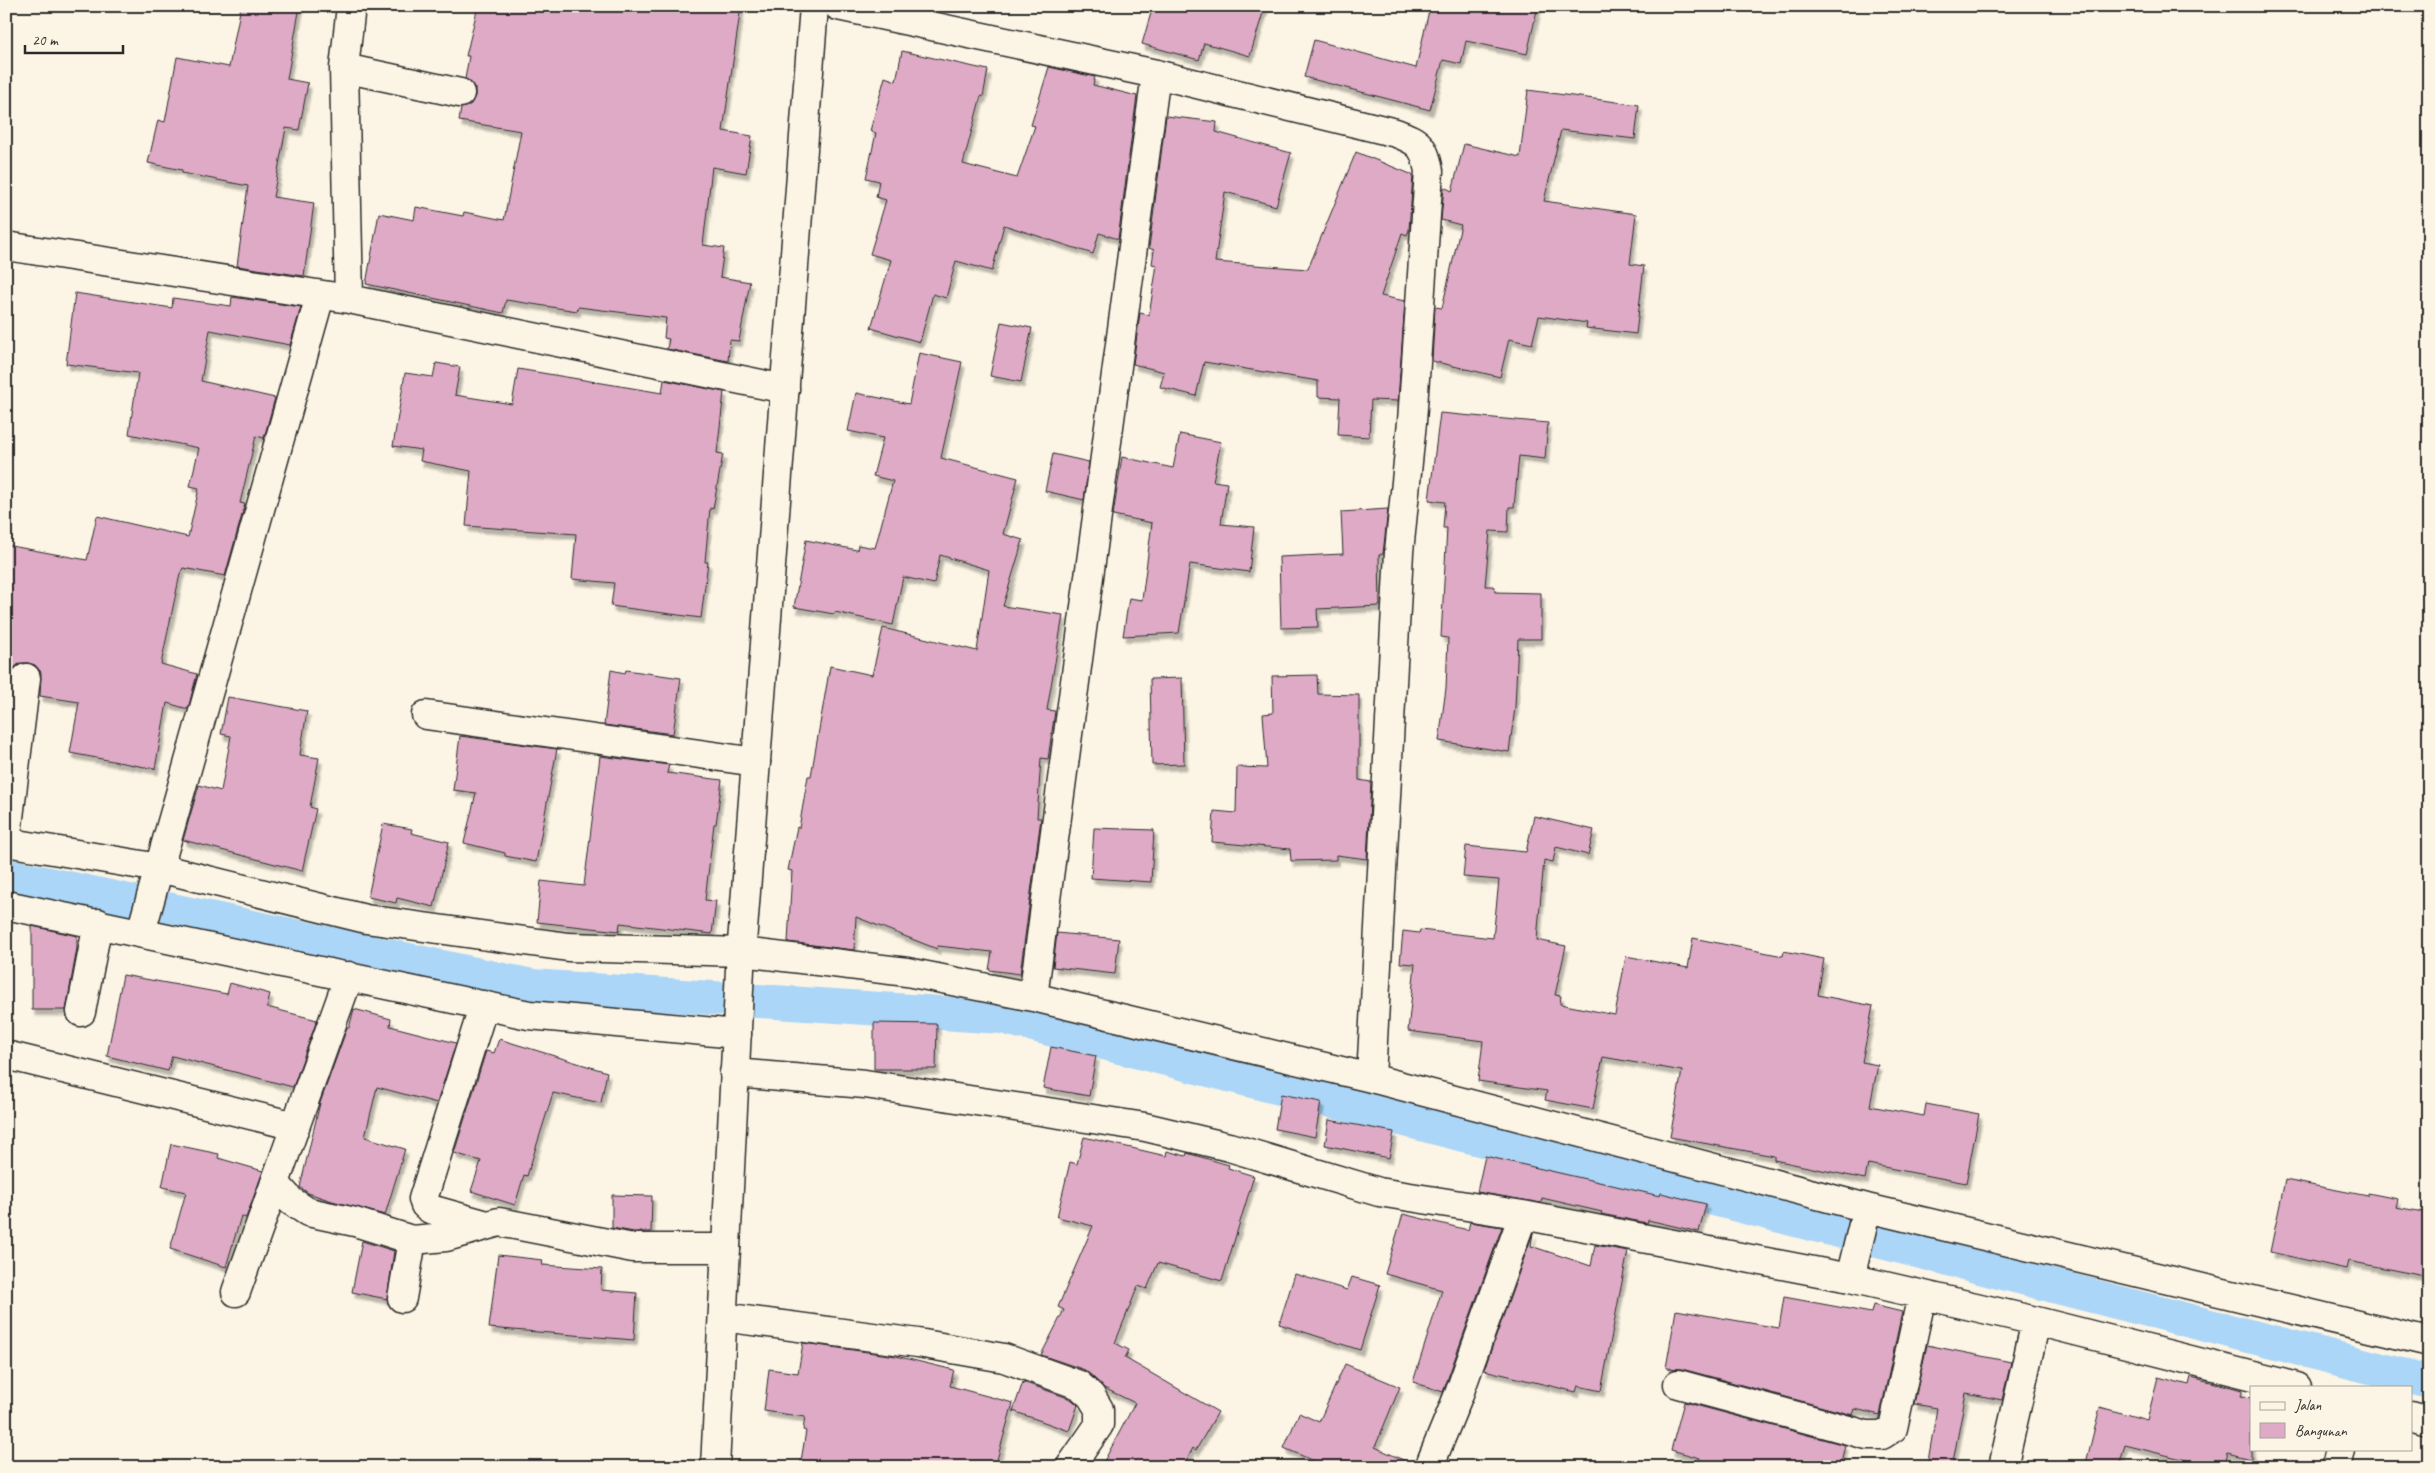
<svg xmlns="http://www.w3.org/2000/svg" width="2435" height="1473" font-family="Caveat,sans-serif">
  <defs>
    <filter id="shadow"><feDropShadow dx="3" dy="5.5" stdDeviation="1" flood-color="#0004"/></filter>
  </defs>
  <rect width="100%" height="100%" fill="#fcf5e5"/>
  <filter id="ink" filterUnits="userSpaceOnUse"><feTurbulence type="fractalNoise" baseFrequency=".02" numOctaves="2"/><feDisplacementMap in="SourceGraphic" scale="10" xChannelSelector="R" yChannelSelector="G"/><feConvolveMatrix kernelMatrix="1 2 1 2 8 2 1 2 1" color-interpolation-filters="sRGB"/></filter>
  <g filter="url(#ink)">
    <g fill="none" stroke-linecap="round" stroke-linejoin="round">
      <path stroke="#abd6f7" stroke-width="34" d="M6,875L532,986L1002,1017L2429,1382"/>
    </g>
    <path fill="#deaac6" stroke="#2b2b2b" filter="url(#shadow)" d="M241,6H300L287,79L308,83L299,130L286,128L273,197L314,203L304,276L237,266L248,186L182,173V170L148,163L158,120L165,122L177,57L229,67Z
      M478,6H741L723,131L752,136L746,173L712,167L703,245L724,248L720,277L750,282L739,341L730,340L728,361L667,349L669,339L664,338L666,318L578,307L577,311L506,300L503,313L366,284L379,213L414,220L416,207L463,216L464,212L504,220L521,131L459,121L461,108L471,104L475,96V88L465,79L469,56H466Z
      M1153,6H1265L1250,56L1204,43L1199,60L1142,44Z
      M1430,6H1538L1527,54L1466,41L1461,64L1443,60L1430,110L1304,77L1314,40L1416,68Z
      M902,51L988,70L983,97L981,96L963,164L1017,178L1035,126L1031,125L1049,67L1095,77L1093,85L1137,96L1118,239L1099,233L1093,254L1004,225L992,271L956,261L946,298L933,294L920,342L871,328L891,260L870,254L886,200L876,197L879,181L866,178L876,133L870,131L885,77L896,81Z
      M1528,90L1639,105L1635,139L1561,130L1544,201L1636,214L1630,264L1644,266L1636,334L1586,328L1587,323L1539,316L1532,344L1509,339L1500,377L1432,361L1435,307L1442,308L1461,225L1441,220L1444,187L1452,191L1464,144L1520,157Z
      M1166,116L1217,122L1216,132L1291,153L1276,206L1225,192L1215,262L1308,269L1356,152L1413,175L1409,230L1407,235L1402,233L1381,296L1405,301L1398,401L1371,400L1369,437L1338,435L1340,398L1318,397V381L1204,362L1196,396L1160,387L1164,372L1133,364L1140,313L1149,315L1157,265L1152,264L1154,250L1149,248Z
      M75,293L172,308L173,298L231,306L232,297L301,307L290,345L210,330L201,381L275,398L264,438L256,436L240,503L245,504L225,576L183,568L180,574L161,664L197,674L188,709L167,703L155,769L70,753L79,702L40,696L41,672L35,665L28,663H20L14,668L9,691H6V545L87,560L97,516L188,537L199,488L190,486L199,448L129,434L138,373L66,364Z
      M1001,322L1032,328L1021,382L990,376Z
      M919,353L962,362L941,458L1018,478L1003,534L1023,540L1003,606L1063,615L1047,710L1055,711L1048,759L1041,758L1037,818H1041L1020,974L989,970L992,952L938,946L937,949L856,917L854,950L788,942L792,871L788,870L797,827L799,828L808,776H811L830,666L872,675L883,628L977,651L989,570L940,555L934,584L903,577L893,625L835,612L834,614L794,607L806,540L857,550L858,545L875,548L893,481L873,476L883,438L848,431L856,393L909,404Z
      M436,363L460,367L455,395L512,404L518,369L662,393L664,380L724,392L717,453L723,454L713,509L710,508L705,562H708L701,618L611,606L614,583L572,579L576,534L466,526L471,471L420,461L422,450L393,446L405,373L433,377Z
      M1440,413L1548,423L1545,459L1519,456L1514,507H1509L1508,532L1490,531L1485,586H1494L1495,592L1541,593V639H1518L1515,708L1509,752L1439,741L1446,688L1448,638L1441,637L1447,528H1443L1445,502L1429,500Z
      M1180,434L1221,442L1213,481L1227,483L1221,524L1254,527L1249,572L1190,564L1179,633L1123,636L1129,598L1142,600L1152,523L1113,515L1122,457L1173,468Z
      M1053,454L1089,462L1084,500L1045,491Z
      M1388,509L1383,554L1379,555L1380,606L1317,609L1318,627L1281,628L1279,557L1343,554L1341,512Z
      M611,670L625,673L626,670L681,678L673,734L604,725Z
      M1317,675L1318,694L1359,695V780L1371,782L1367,859L1336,855V860L1291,861L1290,849L1212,842L1214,811L1236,813L1237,767L1267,768L1263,714L1273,713L1272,676Z
      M1182,678L1184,764L1152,765L1150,679Z
      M228,697L307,711L300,755L319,758L310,807L316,809L302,871L183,840L199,785L221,791L231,736L221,734Z
      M460,736L557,749L536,862L505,856V853L464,843L476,793L453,790Z
      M600,756L669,765L667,773L722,780L716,824H714L705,900L716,901L712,934L620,923L619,931L537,922L541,881L584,886Z
      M1534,816L1594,830L1588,855L1556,847L1553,862L1544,860L1537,940L1566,946L1555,995L1561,996L1560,1004L1615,1015L1626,956L1688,968L1693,938L1783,956L1784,951L1824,959L1818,995L1873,1006L1862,1062L1878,1065L1870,1106L1924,1116L1926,1104L1979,1114L1966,1183L1868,1164L1865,1179L1774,1160V1156L1670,1137L1682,1071L1603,1057L1593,1109L1545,1100L1547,1091L1478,1081L1483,1041L1408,1031L1415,964L1400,963L1403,931L1419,933L1420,930L1493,938L1499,880L1463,877L1466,846L1526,852Z
      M383,824L412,829L411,833L449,842L434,907L397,898L396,903L368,897Z
      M1094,828L1154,830L1151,882L1091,878Z
      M32,926L77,936V948L66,1010H32Z
      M1057,933L1119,939L1115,974L1053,967Z
      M123,975L227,994L230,983L270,994L267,1007L317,1020L293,1087L172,1056L168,1071L107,1056Z
      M354,1009L391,1019L390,1026L456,1043L437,1103L377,1087L365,1137L405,1149L385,1215L332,1201L308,1193L300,1187L320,1103L347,1028H349Z
      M874,1023L937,1024L936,1069H874Z
      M499,1039L607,1072L601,1103L553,1093L527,1176L524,1175L515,1205L471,1191L481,1161L454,1153L486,1051L494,1053Z
      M1051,1047L1096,1056L1089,1096L1043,1088Z
      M1281,1094L1321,1102L1315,1137L1275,1129Z
      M1329,1120L1394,1132L1389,1158L1325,1145Z
      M1084,1137L1166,1156L1167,1151L1186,1156L1187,1153L1229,1165L1228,1168L1254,1176L1222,1281L1158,1263L1147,1289L1138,1286L1115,1343L1129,1350L1125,1358L1218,1412L1196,1450L1193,1448L1183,1467H1101L1135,1403L1104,1388L1085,1370L1041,1355L1064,1310L1058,1307L1093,1226L1057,1217L1070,1162L1077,1164Z
      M171,1144L219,1154L218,1158L263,1171L246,1218L241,1216L226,1267L170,1249L186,1192L162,1187Z
      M1485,1156L1660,1196L1661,1193L1706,1204L1699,1232L1648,1220L1647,1223L1601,1214L1602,1212L1542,1198L1541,1203L1477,1192Z
      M2285,1180L2368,1196V1193L2398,1199L2396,1207L2429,1213V1277L2348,1261L2346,1269L2270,1252Z
      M612,1195L652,1196L651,1232H634L612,1228Z
      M1403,1214L1468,1230L1470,1222L1502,1227L1443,1392L1413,1382L1442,1290L1385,1274Z
      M1533,1233L1531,1246L1591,1266L1595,1245L1628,1251L1601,1391L1578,1386L1576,1392L1484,1370Z
      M362,1241L394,1251L387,1299L352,1292Z
      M498,1255L543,1260L542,1265L602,1269L601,1290L637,1293L634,1340L489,1328Z
      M1295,1274L1347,1290L1352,1277L1380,1285L1360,1350L1279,1324Z
      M1784,1297L1871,1313L1873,1305L1902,1312L1880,1415L1855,1409L1853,1415L1682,1369L1666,1368L1676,1310L1779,1328Z
      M803,1343L896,1356L954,1370L950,1386L1013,1403L995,1467H800L806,1431L803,1430L805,1417L764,1411L769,1369L798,1373Z
      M1927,1345L2011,1362L2002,1400L1966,1393L1952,1467H1927L1937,1408L1914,1404Z
      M1345,1364L1400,1387L1375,1447L1414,1465V1467H1311L1314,1461L1284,1448L1299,1413L1319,1422Z
      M2158,1377L2189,1385L2191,1377L2243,1390L2241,1396L2251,1398V1459L2227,1453L2223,1467H2214L2125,1445L2119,1467H2085L2100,1407L2147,1420Z
      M1023,1382L1071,1399L1078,1405L1069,1431L1013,1411Z
      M1684,1402L1845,1445L1840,1467H1719L1699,1461L1700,1458L1671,1450Z"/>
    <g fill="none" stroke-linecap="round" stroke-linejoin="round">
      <defs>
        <path id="street" d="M838,6L1156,74L1396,133C1420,142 1424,146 1429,171L1412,422L1399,552L1371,1078
          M344,68L460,93
          M6,246L349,299L785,389
          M349,299L344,68L351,6
          M426,715L756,762
          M6,842L159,868L366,919L568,947L742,952L907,972L1033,997L1371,1078L1867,1208L2429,1342
          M6,842L26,678
          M6,905L529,1015L737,1034
          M141,932L320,296
          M1033,997L1156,74
          M484,1005L423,1199L425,1205L430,1209L487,1225
          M81,1012L98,923
          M6,1055L295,1126
          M734,1073L865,1084L1145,1127L1229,1147L1379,1192L1523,1215L1850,1278L2036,1321L2297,1387
          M275,1183L291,1201L308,1212L355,1222L412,1240L446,1237L499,1222L633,1248H726
          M1850,1278L1867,1208
          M236,1292L349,976
          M402,1298L412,1240
          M723,1317L918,1343L1004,1358L1079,1385L1091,1396L1099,1409V1425L1070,1467
          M1678,1384L1867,1435H1882L1893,1428L1922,1295
          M2411,1416L2429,1421
          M1429,1467L1459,1394L1523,1215
          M2003,1467L2036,1321
          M2336,1467L2340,1449"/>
        <path id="secondary" d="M715,1467L740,969L814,6"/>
      </defs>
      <use href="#street" stroke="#2b2b2b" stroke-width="31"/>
      <use href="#secondary" stroke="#2b2b2b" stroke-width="31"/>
      <use href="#street" stroke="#fcf5e5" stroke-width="28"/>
      <use href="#secondary" stroke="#fcf5e5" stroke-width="28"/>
    </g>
  </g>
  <rect width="2435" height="1473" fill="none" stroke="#fcf5e5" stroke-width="25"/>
  <rect x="12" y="12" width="2410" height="1448" fill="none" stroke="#2b2b2b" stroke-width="2" filter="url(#ink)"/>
  <rect x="2250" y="1386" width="162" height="65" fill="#fcf5e5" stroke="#a8a49b"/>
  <rect x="2260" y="1402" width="25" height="8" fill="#fcf5e5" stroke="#a8a49b"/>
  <text x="2295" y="1410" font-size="15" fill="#2b2b2b">Jalan</text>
  <rect x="2260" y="1423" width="25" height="15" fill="#deaac6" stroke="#a8a49b"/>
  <text x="2295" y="1436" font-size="15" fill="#2b2b2b">Bangunan</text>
  <path d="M25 45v8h98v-8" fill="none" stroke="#2b2b2b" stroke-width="2.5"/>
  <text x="32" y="45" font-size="15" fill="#2b2b2b" stroke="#fcf5e5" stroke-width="4" paint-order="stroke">20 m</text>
</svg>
